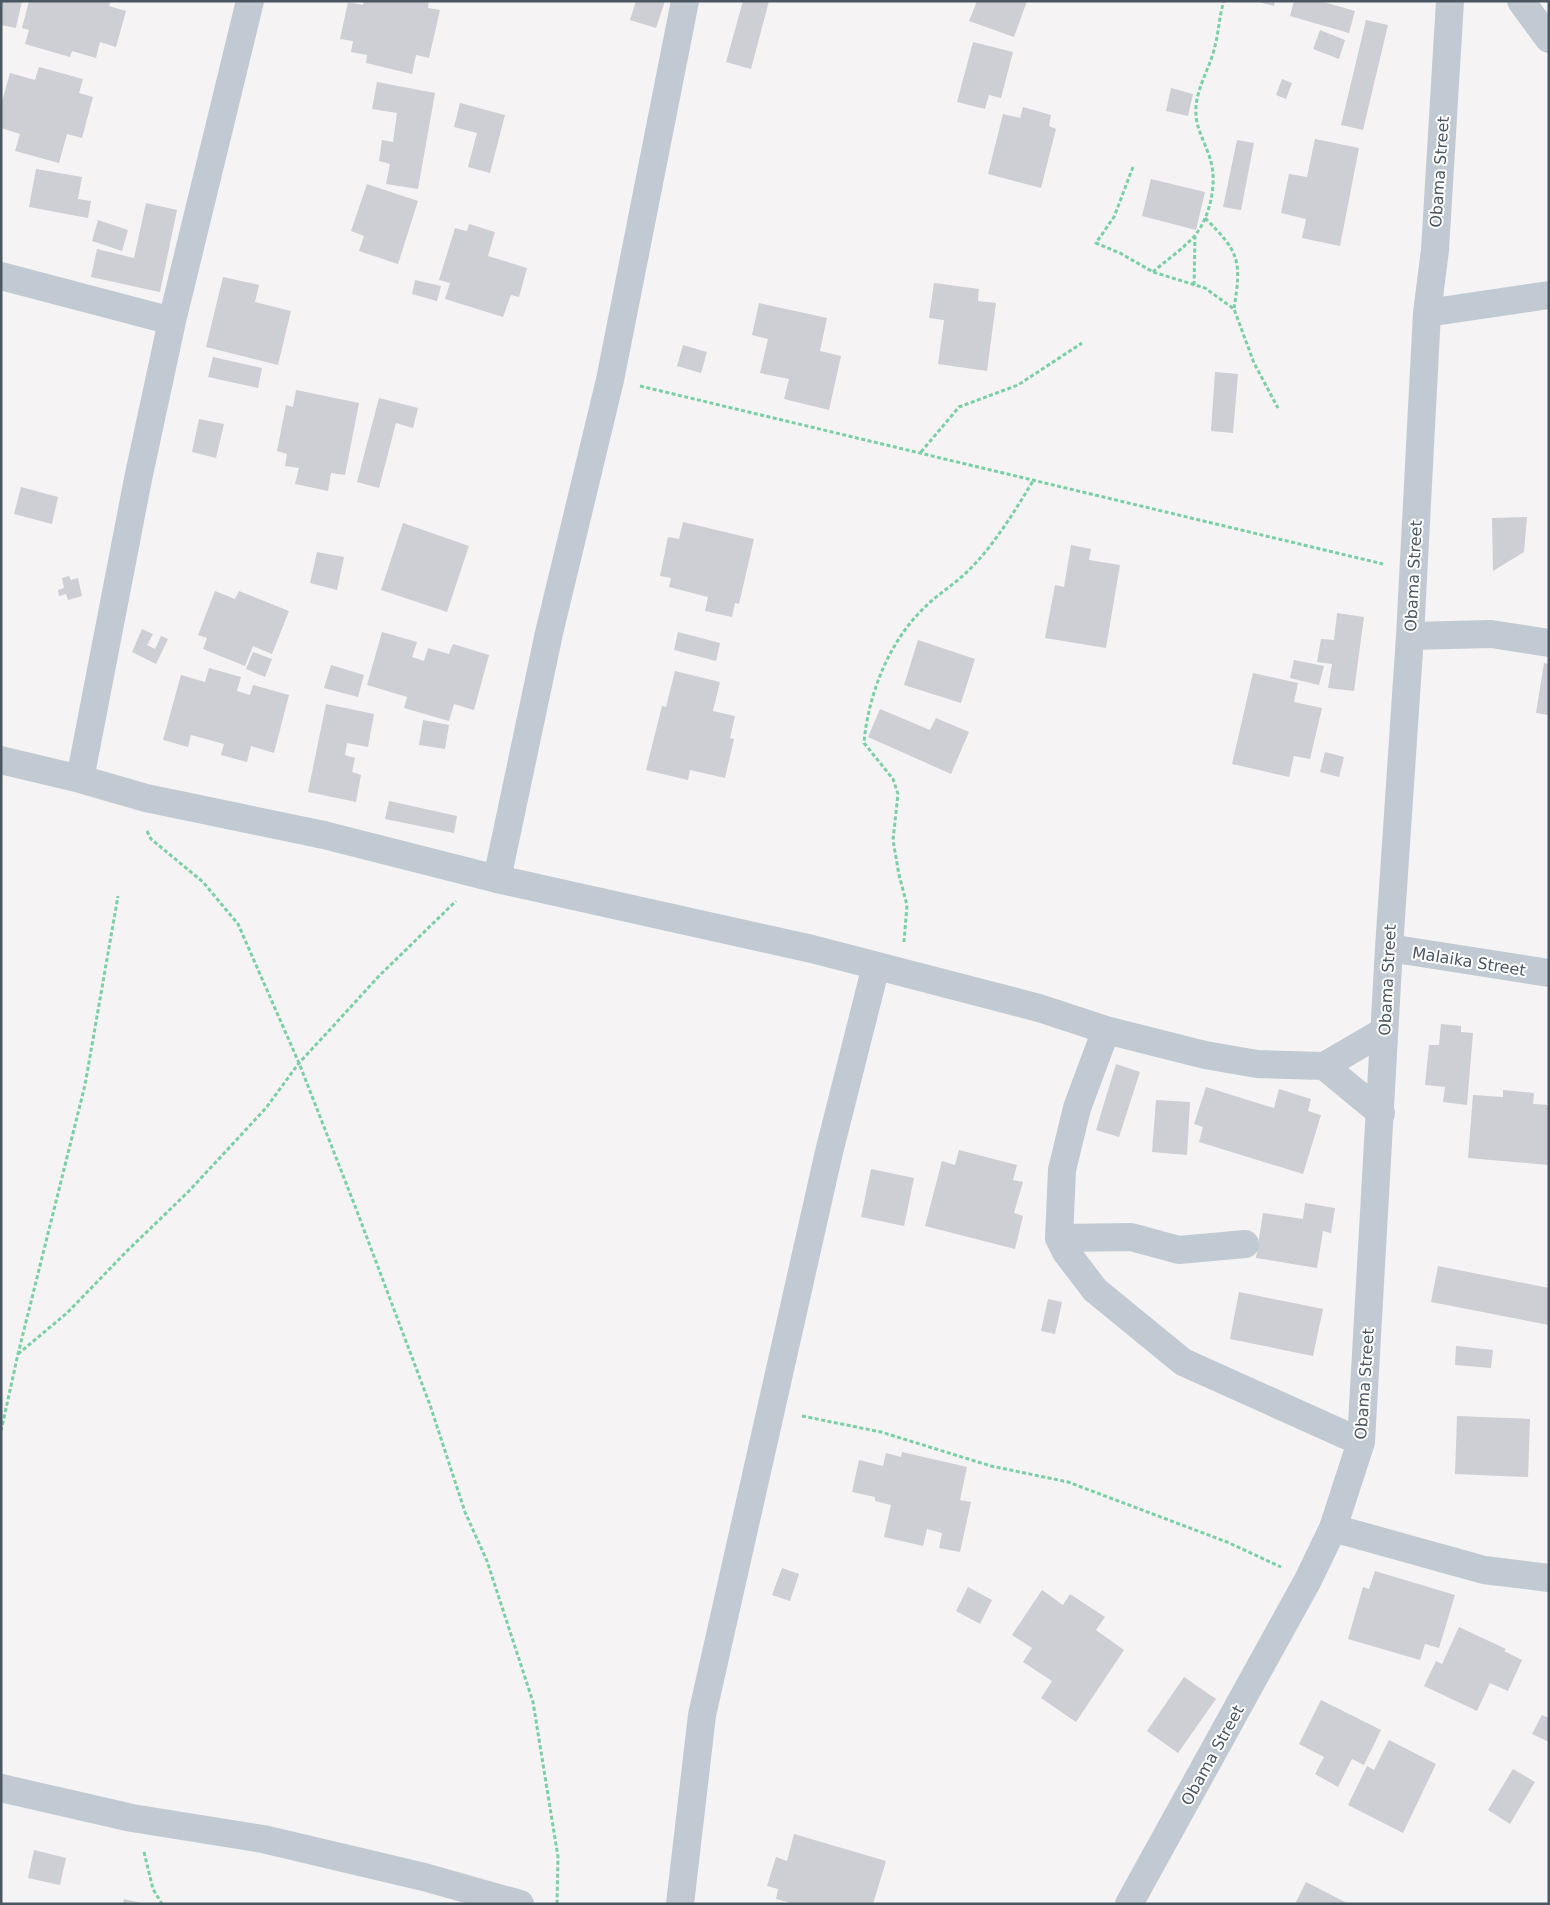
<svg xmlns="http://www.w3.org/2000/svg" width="1550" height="1905" font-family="'DejaVu Sans',sans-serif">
  <rect width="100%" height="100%" fill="#f5f3f3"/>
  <path fill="#cdcfd5" d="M1,1H22L16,28L1,25Z
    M29,1H111L109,6L126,11L116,47L100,42L96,58L72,51L70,57L25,44L29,30L22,28Z
    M364,1H429L428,8L440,10L429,58L416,55L412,74L366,63L367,55L351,52L353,41L340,39L348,2L363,5Z
    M636,1H665L656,28L630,20Z
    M743,1H769L751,69L726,62Z
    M977,1H1027L1014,37L969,21Z
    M1255,1H1275L1274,6Z
    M1294,1H1320L1355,11L1349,33L1290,16Z
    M1366,20L1388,25L1363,130L1341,125Z
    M1320,30L1345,40L1339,59L1313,49Z
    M973,42L1013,52L1001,98L989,95L985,109L957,102Z
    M39,67L83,79L79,93L93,97L82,138L67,134L59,163L15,151L20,134L1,128V105L10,73L35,80Z
    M1282,79L1292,83L1286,99L1276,95Z
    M377,82L435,93L418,189L386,184L390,164L379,161L382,140L393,142L397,113L372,109Z
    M1171,88L1193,94L1188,116L1166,111Z
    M460,103L505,115L490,173L468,167L477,133L454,127Z
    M1023,107L1051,115L1049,126L1056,129L1041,188L988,174L1003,114L1020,118Z
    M1315,139L1359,148L1340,246L1302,238L1306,219L1281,213L1289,174L1307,177Z
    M1237,140L1254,143L1241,210L1223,207Z
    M36,169L82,177L78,199L91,201L88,218L29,207Z
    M1151,179L1205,192L1196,230L1142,216Z
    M367,184L418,201L398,264L359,251L364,236L351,231Z
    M146,203L177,210L160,292L91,277L97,249L134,258Z
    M98,220L128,230L122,251L92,241Z
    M469,224L495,232L488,256L527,268L519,297L511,295L503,317L445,299L450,283L439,280L455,228L467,231Z
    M223,277L259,285L255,302L291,311L278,365L206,347Z
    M415,280L441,286L437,301L412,294Z
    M934,283L979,289L978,301L996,303L987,371L938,364L944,320L929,318Z
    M759,303L827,318L820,351L841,356L829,410L784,399L789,379L760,373L768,339L752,335Z
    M683,345L707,352L701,373L677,366Z
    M213,357L262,368L258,388L208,377Z
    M1215,372L1238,374L1233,433L1211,431Z
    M296,390L359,403L345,475L331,473L328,491L295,484L299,468L285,466L287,454L277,451L286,405L293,407Z
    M379,398L418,408L413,428L396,423L379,488L357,482Z
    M199,419L224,424L216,458L192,452Z
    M21,487L58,497L52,524L14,514Z
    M1527,517L1524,552L1493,571L1492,518Z
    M683,522L754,539L739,604L735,603L732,617L705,611L708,597L669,587L671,578L660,576L668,537L679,539Z
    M403,523L469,546L447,612L381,590Z
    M1071,545L1091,549L1089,560L1120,565L1106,648L1045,638L1055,585L1064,587Z
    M317,552L344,557L337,590L310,583Z
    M69,576L71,580L78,578L82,596L68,600L66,594L59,596L58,590L64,588L62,578Z
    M215,591L235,599L239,591L289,611L272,654L253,646L245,666L203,649L207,638L198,635Z
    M1337,613L1364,617L1354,691L1328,688L1332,664L1317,662L1321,639L1334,640Z
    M142,629L153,634L147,645L155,649L161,636L168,639L156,664L132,652Z
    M382,632L417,642L412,657L424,661L428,648L449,654L453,644L489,655L474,710L454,704L449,721L404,708L407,697L367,685Z
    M678,632L720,643L716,661L674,650Z
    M918,640L975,659L961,703L904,685Z
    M253,652L272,659L265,677L246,669Z
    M1294,660L1324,666L1319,685L1290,678Z
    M1544,663L1549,664V715L1536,713Z
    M331,665L364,675L358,697L324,688Z
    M209,668L241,677L237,691L250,695L253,685L289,695L274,753L251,746L247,762L221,755L224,744L191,735L188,747L163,740L181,675L205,682Z
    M675,671L720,682L713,711L735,716L730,738L734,739L725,778L690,770L688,780L646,770L662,706L666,707Z
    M1253,673L1298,683L1294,702L1322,708L1310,759L1294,756L1289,777L1232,764Z
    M326,704L374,714L368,747L347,743L345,755L355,758L352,772L361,775L356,802L308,792Z
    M880,709L930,730L936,718L969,732L951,774L868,737Z
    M423,720L449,725L445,749L419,745Z
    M1325,752L1344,757L1339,777L1320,772Z
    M389,801L457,816L454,833L385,819Z
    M1441,1024L1461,1026V1032L1473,1033L1467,1105L1443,1102L1445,1087L1425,1085L1429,1045H1439Z
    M1116,1064L1140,1072L1119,1137L1096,1130Z
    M1206,1087L1274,1108L1279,1089L1311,1099L1308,1111L1321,1115L1303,1174L1199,1142L1203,1127L1194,1124Z
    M1503,1090L1534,1093L1533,1104L1549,1105V1165L1468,1158L1473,1095L1503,1097Z
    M1156,1100L1190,1102L1187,1155L1152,1152Z
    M959,1150L1017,1165L1013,1180L1023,1182L1014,1213L1023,1216L1015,1249L925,1226L942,1161L955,1165Z
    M871,1169L914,1178L904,1226L861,1217Z
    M1305,1203L1335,1208L1331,1233L1323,1231L1317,1268L1256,1258L1263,1213L1303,1219Z
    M1438,1266L1549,1288V1325L1431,1302Z
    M1239,1292L1323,1309L1313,1356L1230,1339Z
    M1048,1299L1062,1302L1055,1334L1041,1331Z
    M1456,1346L1493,1350L1491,1368L1455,1365Z
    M1457,1416L1530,1419L1528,1477L1455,1474Z
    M902,1452L967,1467L960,1500L971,1502L960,1552L939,1548L942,1533L927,1529L923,1546L884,1537L891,1505L875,1501V1497L852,1492L859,1460L883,1466L886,1453L901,1457Z
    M782,1568L799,1574L790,1601L772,1595Z
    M1375,1571L1455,1595L1439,1648L1425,1644L1420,1660L1348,1639L1363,1587L1369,1589Z
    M968,1587L992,1600L980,1624L956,1611Z
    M1042,1590L1063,1605L1070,1594L1105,1617L1096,1630L1124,1650L1076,1722L1041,1698L1052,1681L1023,1662L1032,1648L1012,1635Z
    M1459,1627L1506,1649L1504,1651L1522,1660L1508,1691L1490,1683L1477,1711L1424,1686L1436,1661L1442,1664Z
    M1184,1677L1216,1699L1178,1753L1147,1731Z
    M1321,1700L1381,1730L1364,1765L1352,1759L1338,1787L1315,1774L1324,1757L1299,1744Z
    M1542,1715L1549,1718V1742L1532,1734Z
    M1389,1740L1436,1764L1403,1833L1348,1805L1367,1766L1374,1770Z
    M1513,1769L1535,1782L1510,1824L1488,1810Z
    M794,1834L886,1861L873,1904H794L776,1899L778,1889L767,1886L776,1857L787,1861Z
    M34,1850L66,1858L60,1885L28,1878Z
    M1306,1882L1349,1904H1295Z
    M124,1899L141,1903V1904H123Z"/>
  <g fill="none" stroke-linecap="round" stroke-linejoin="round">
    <path stroke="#7ad0a6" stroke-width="3" stroke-dasharray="4 2.5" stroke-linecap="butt" d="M1133,167L1114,217L1096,243L1120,253L1153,272L1205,288L1234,309L1254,363L1278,408
      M1205,218C1239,252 1242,260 1234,308
      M1153,272C1164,262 1187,246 1196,234C1210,216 1217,184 1211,162C1207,146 1197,131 1196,115C1194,91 1210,69 1215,46C1219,31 1219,16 1224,1
      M1194,285L1195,236
      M640,386L1383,564
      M921,452L959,407L1018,385L1082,343
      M147,831L151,839L203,882L238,924L299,1063L355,1206L430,1405L465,1512L487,1561L533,1702L558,1857L557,1904
      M904,942L907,905L899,875L893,840L898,794L893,779L864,743C868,695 889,641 925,607C938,594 955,584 969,570C995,544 1014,512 1033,481
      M18,1354L67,1313L126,1252L189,1191L266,1108L299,1063L325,1035L379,976L456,901
      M802,1416L881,1432L991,1466L1068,1482L1227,1542L1281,1567
      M1,1431L18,1354L85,1085L118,896
      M144,1852L153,1889L162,1904"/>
    <path stroke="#c1cad2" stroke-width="28" d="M1521,1L1549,39
      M1,276L172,321
      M1427,313L1549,295
      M1410,636L1491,634L1549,643
      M1,760L80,779L146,798L324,835L497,879L812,949L1039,1008L1106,1030L1205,1055L1257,1064L1324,1066L1384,1031
      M80,779L138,479L172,321L250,1
      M497,879L549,633L610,380L685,1
      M1389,948L1549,973
      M1106,1030L1077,1108L1062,1170L1059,1238L1066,1252L1095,1290L1183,1362L1361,1442
      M1324,1066L1381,1113
      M1059,1238L1131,1237L1179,1250L1245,1244
      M1333,1528L1484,1570L1549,1578
      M1,1788L132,1818L263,1839L424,1877L520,1904
      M680,1904L702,1715L829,1152L876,966
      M1129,1904L1308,1580L1333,1528L1361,1442L1389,948L1410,636L1427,313L1435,250L1450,1"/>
  </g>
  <g text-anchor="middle" stroke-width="4" stroke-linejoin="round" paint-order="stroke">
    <g font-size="16" fill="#4a5661" stroke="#fff">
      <text transform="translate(1439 172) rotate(-86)" y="6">Obama Street</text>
      <text transform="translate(1413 576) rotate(-87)" y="6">Obama Street</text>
      <text transform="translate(1469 961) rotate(9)" y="6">Malaika Street</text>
      <text transform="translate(1387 980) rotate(-87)" y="6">Obama Street</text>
      <text transform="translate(1364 1384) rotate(-86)" y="6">Obama Street</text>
      <text transform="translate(1212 1755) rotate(-61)" y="6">Obama Street</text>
    </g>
  </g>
  <rect width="1550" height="1905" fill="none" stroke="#4a5661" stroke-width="5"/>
</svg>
